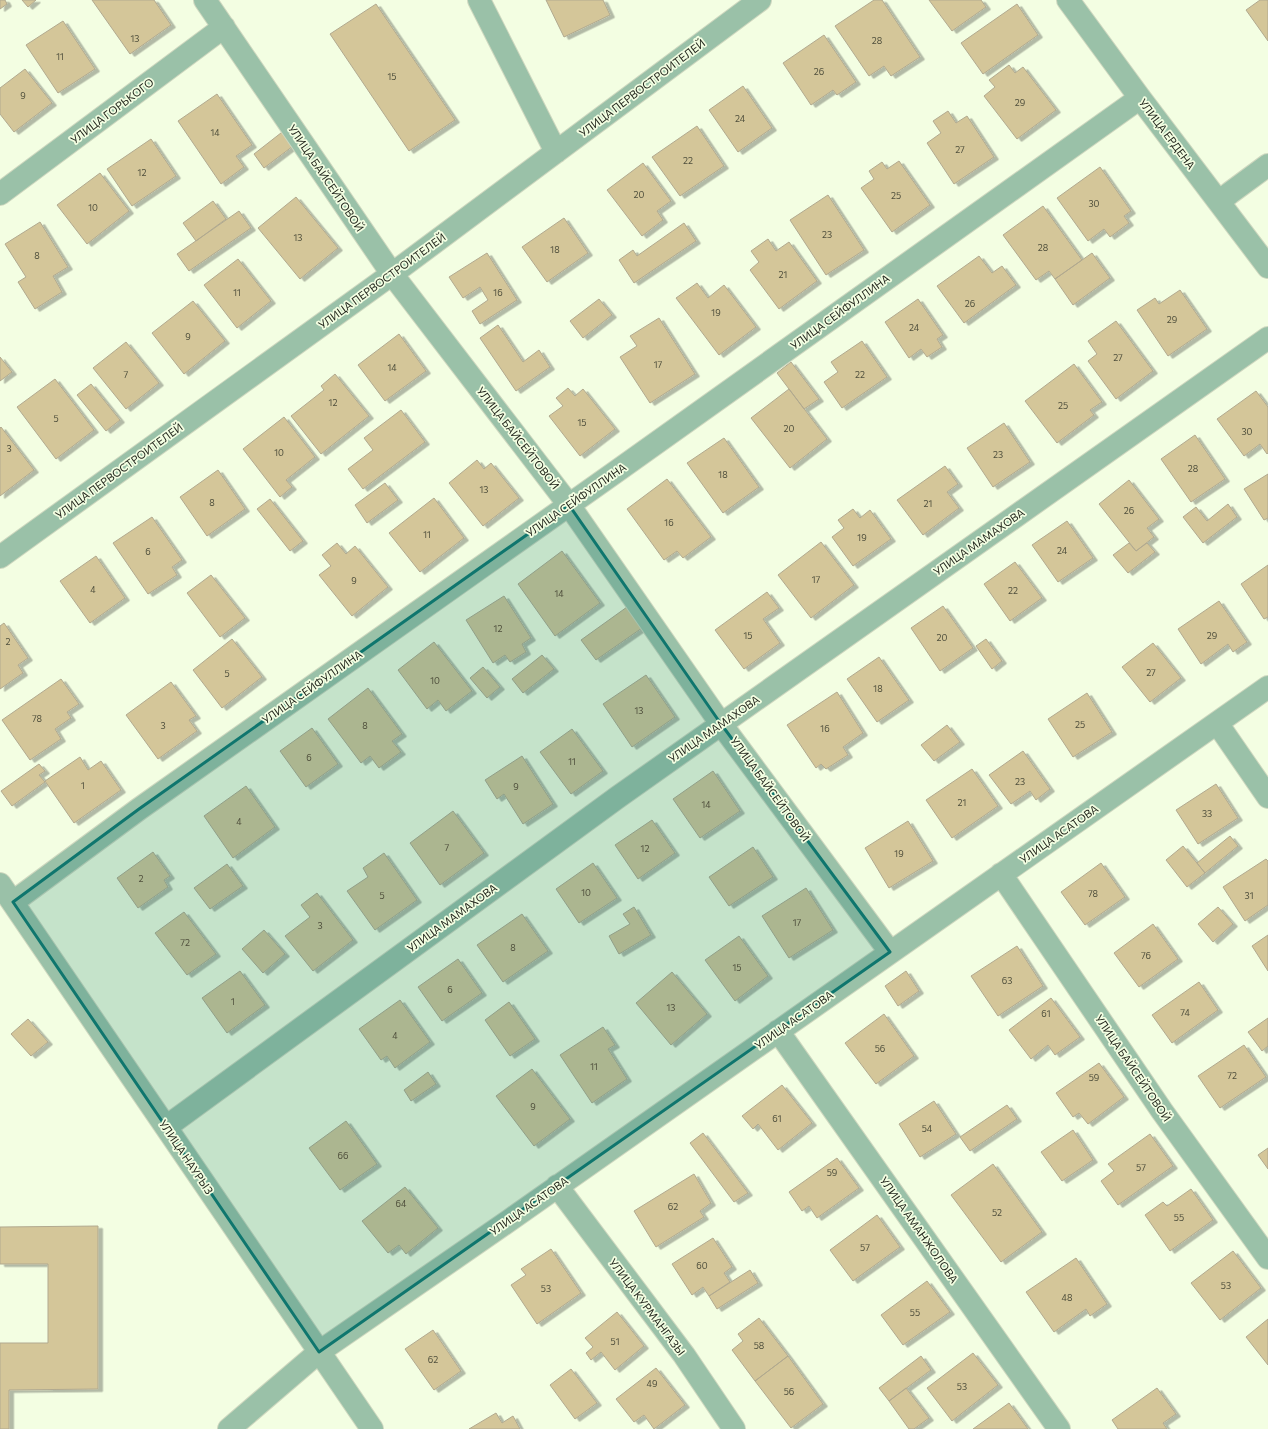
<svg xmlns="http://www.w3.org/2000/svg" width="1268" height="1429" font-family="Commissioner,sans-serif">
  <defs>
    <filter id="shadow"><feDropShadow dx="4.5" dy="2.5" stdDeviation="0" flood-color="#0004"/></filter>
  </defs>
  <rect width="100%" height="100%" fill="#f3fee2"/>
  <path fill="#d4c699" stroke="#b1a98f" filter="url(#shadow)" d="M0,0H5L7,4L0,9Z
    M22,0H36L28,7Z
    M92,0H154L171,25L130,54Z
    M546,0H603L610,15L564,37Z
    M874,0H882L920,57L891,76L884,66L869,76L835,26Z
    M929,0H981L986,7L952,31Z
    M1260,0H1268V41L1246,10Z
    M376,4L455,120L409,151L330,34Z
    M1017,4L1038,35L983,74L961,43Z
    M63,21L95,69L58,93L26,45Z
    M824,35L856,82L837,95L833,90L811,105L783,63Z
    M1009,65L1015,73L1023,67L1056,110L1017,139L984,96L995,87L989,80Z
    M25,69L52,103L14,132L0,114V88Z
    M743,86L772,128L738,152L709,110Z
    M217,94L252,145L236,156L244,167L221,184L178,121Z
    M948,111L956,123L967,116L994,157L954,184L927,143L941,133L933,121Z
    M697,126L724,166L680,196L652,157Z
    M286,129L297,143L264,168L254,154Z
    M151,139L176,176L132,206L107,169Z
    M899,161L930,205L892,232L861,188L874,179L869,171L882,162L887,169Z
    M643,163L671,201L657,211L663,220L642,236L607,190Z
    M1100,167L1131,211L1124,216L1129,223L1110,237L1104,229L1088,241L1057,198Z
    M100,173L129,211L87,244L57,205Z
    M828,195L864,250L826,275L790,220Z
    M296,197L338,248L300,279L258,228Z
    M213,201L226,219L196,241L183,223Z
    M1043,206L1082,260L1055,279L1049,271L1036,280L1003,235Z
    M239,211L251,228L189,271L177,254Z
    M564,218L588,253L547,282L522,247Z
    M40,222L68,267L53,276L62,292L35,309L18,282L26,277L5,244Z
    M684,223L696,241L634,283L619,260L633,250L637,256Z
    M768,239L776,251L789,242L817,281L779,309L750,270L759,262L751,251Z
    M487,253L517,300L480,324L472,311L488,300L480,287L463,298L449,277Z
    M1092,253L1110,278L1073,305L1055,279Z
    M979,256L992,273L1002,266L1016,285L964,323L937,286Z
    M238,259L271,301L237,328L204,285Z
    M697,283L708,298L724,285L756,327L719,355L676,298Z
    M1180,290L1207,329L1168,356L1137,310L1155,298L1159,304Z
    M599,299L612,315L583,338L570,321Z
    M918,299L943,335L937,339L942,347L927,357L921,349L909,358L885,322Z
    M193,301L225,341L184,374L152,333Z
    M659,318L695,374L650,403L620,357L637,346L630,336Z
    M1116,321L1153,371L1116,399L1088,361L1097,354L1088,341Z
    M498,325L523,362L539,350L550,367L516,391L480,338Z
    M399,334L426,371L385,401L358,365Z
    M862,341L887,377L842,408L824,382L838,372L831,362Z
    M126,342L159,383L126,409L93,368Z
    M0,357L12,372L0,381Z
    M791,362L819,399L804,409L777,373Z
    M1074,364L1102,402L1090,410L1094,415L1057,443L1025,401Z
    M335,374L369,416L321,454L291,416L324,390L321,386Z
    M55,379L94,430L56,459L17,407Z
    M91,384L120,420L106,431L77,395Z
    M568,388L575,396L583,389L615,429L580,456L549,416L563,406L556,398Z
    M789,389L827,439L790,468L751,418Z
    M1256,391L1268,407V453L1267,454L1260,444L1244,456L1217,419Z
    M401,410L425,442L363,489L348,469L373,450L364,438Z
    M284,417L315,457L286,480L292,487L280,497L243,449Z
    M1004,423L1030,462L993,487L967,448Z
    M1,427L34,470L0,496V428Z
    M1195,435L1225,479L1191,502L1161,459Z
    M724,438L759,487L723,513L687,463Z
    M477,460L484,469L491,463L519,498L483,526L449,483Z
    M945,466L958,484L947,492L959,508L923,535L897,500Z
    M218,470L245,509L207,536L180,497Z
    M1268,474V518L1264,520L1244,489Z
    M667,479L711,537L683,558L677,551L664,560L627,509Z
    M1129,480L1159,519L1147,528L1154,537L1136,551L1099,504Z
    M385,483L398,500L367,523L355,505Z
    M434,498L464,538L420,572L389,533Z
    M270,499L303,541L290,551L257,509Z
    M1228,504L1237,517L1203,543L1183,517L1196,507L1207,521Z
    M853,509L860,518L870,510L891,539L853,566L832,537L844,528L838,520Z
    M152,517L182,560L172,567L177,575L148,594L113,543Z
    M1067,521L1093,558L1058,582L1032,545Z
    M821,542L854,585L811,618L778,575Z
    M337,543L346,554L355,546L388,587L352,616L319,575L331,566L322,555Z
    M1129,543L1136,551L1147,543L1155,552L1128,573L1113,555Z
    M562,551L600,603L555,636L518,584Z
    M96,556L125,598L90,623L60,581Z
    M1015,562L1042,598L1010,621L984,584Z
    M1268,565V617L1264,619L1241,584Z
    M211,575L245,618L220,637L187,593Z
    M767,592L779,608L763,619L780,643L744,669L715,630Z
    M504,596L531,638L522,644L526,652L510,662L505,655L493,663L466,620Z
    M1219,601L1247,642L1233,652L1228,644L1201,664L1178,629Z
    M943,606L973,648L940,671L911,628Z
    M627,607L642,628L596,660L581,640Z
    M4,623L28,658L18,665L23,673L0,689V626Z
    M232,639L262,677L222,708L193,670Z
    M986,639L1002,661L992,669L976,646Z
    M434,642L472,691L446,711L438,700L427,709L398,670Z
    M1153,643L1181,678L1150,702L1122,667Z
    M542,655L554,669L523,693L512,679Z
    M879,657L909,700L877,722L847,679Z
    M483,667L500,687L487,698L470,678Z
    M646,675L675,717L632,747L603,704Z
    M61,679L79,704L67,712L71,718L55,729L61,739L30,760L2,720Z
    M171,682L196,716L189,720L197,731L158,759L126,715Z
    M368,688L402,734L392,741L401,752L379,768L370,756L361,763L328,719Z
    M837,692L863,733L843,747L848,755L826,769L821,764L816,768L787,725Z
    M1087,693L1112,732L1073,757L1048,719Z
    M947,725L960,742L934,761L921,745Z
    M312,728L338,764L306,787L280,751Z
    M572,729L603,771L571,794L540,752Z
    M1023,751L1050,789L1036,800L1030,791L1011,804L989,775Z
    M522,756L553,804L523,824L504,794L497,799L485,780Z
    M80,757L88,770L101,761L121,790L74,823L45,781Z
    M39,764L45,771L39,775L45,782L12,806L1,791Z
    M972,769L998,806L952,838L926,800Z
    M713,771L740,811L700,838L673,799Z
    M1216,784L1238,818L1198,844L1176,810Z
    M246,786L275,827L233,858L204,816Z
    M453,811L484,853L440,885L410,843Z
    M652,820L675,853L638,879L615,845Z
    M908,821L933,861L889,888L865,848Z
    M1230,836L1238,846L1205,873L1197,863Z
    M1183,846L1205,873L1187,887L1166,860Z
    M753,847L773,877L729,906L709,877Z
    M153,852L170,876L164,880L168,887L138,908L117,878Z
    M384,853L417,900L375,930L347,891L368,877L363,868Z
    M1266,859L1268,861V905L1245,921L1223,887Z
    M593,863L617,898L579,923L556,889Z
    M1101,863L1125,897L1085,925L1061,892Z
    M227,864L243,886L210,909L194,888Z
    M806,888L833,930L789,958L762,916Z
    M317,893L353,940L313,971L285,936L310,917L301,905Z
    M634,907L651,935L619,954L609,936L630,924L623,914Z
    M1218,907L1233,924L1213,942L1198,924Z
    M184,912L216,954L187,975L155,933Z
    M522,914L548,951L503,982L477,945Z
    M1153,924L1178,959L1139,987L1114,953Z
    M264,930L285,954L263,973L242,949Z
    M1268,935V971L1252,946Z
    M739,936L768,976L735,1001L705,960Z
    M1017,946L1043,986L998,1016L971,976Z
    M458,959L482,993L442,1021L418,987Z
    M240,971L265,1005L227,1033L202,998Z
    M906,971L919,991L898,1006L885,986Z
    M672,972L707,1014L671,1045L636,1003Z
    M1199,982L1218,1010L1172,1043L1152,1015Z
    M1051,998L1080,1037L1055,1055L1048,1045L1031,1059L1009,1030Z
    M400,1000L430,1042L395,1068L387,1056L381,1060L359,1029Z
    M509,1002L535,1039L510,1056L485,1020Z
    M884,1014L914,1056L876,1084L845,1043Z
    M1268,1018V1046L1262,1051L1248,1032Z
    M28,1019L48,1042L31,1056L11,1034Z
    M603,1027L615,1045L608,1049L627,1079L592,1103L560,1055Z
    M1244,1045L1266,1077L1220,1108L1198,1076Z
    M1099,1063L1124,1097L1088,1124L1079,1113L1073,1117L1056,1093Z
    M532,1069L570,1119L534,1146L496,1096Z
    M428,1072L436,1084L411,1101L404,1090Z
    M782,1085L812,1123L778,1150L758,1124L753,1129L742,1116Z
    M934,1101L956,1134L920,1157L899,1124Z
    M1007,1105L1017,1119L970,1151L960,1137Z
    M346,1121L377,1164L340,1190L309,1148Z
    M1073,1130L1093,1160L1062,1181L1041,1152Z
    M703,1133L748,1193L734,1202L690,1143Z
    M1150,1134L1173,1166L1118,1205L1101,1181L1114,1171L1108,1164Z
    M1268,1148V1169L1258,1155Z
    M837,1158L859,1188L817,1218L809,1206L802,1211L789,1192Z
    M993,1164L1042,1232L1001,1262L951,1195Z
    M694,1174L711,1203L700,1211L704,1217L656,1247L634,1211Z
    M405,1187L438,1228L406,1254L399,1245L388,1253L362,1221Z
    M1191,1189L1213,1220L1170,1251L1145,1215L1163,1202L1167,1206Z
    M877,1215L900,1247L853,1281L830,1250Z
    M98,1226V1389L9,1390V1429H0V1343H48V1264H0V1227Z
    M713,1238L732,1267L724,1273L730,1282L709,1296L703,1287L692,1295L672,1264Z
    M551,1249L581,1293L537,1324L511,1285L526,1275L521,1269Z
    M1233,1251L1261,1288L1220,1320L1191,1283Z
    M1076,1258L1107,1304L1090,1316L1086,1309L1054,1332L1026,1292Z
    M750,1270L758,1283L717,1309L709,1296Z
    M927,1281L950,1312L903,1345L881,1315Z
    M617,1312L644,1346L615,1370L601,1352L591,1360L586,1353L593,1347L585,1338Z
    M759,1318L788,1356L755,1381L732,1350L743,1341L738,1334Z
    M1268,1319V1365L1246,1337Z
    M433,1330L461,1371L434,1390L405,1349Z
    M973,1353L998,1385L952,1421L927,1388Z
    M788,1356L823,1404L791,1428L755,1381Z
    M921,1356L931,1370L889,1401L879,1388Z
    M656,1368L685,1405L654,1429L644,1415L634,1422L616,1399Z
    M571,1369L597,1403L575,1419L550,1385Z
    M906,1388L929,1418L914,1429H909L889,1401Z
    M1157,1388L1176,1414L1163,1423L1167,1429H1118L1112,1420Z
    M1009,1403L1028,1429H973Z
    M496,1413L502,1423L513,1416L520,1429H469Z"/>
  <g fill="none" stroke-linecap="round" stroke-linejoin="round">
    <defs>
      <path id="minor" d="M205,0L392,274L569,505L721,724L890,952
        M479,0L556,152
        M1068,0L1140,98L1268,267
        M0,194L224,27
        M1219,202L1230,193L1268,165
        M0,557L392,274L760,0
        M1217,723L1268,797
        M1001,874L1162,1111L1268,1258
        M0,884L372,1429
        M13,902L139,809L617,471L1140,98
        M778,1031L1059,1429
        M166,1127L618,797L1268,338
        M557,1186L684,1355L734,1429
        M229,1429L319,1352L510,1220L1268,687"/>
    </defs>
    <use href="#minor" stroke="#ced7bf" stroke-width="24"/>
    <use href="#minor" stroke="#9ac1a8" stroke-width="22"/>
  </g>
  <path fill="#0f766e" fill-opacity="0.2" stroke="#0f766e" stroke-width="3" stroke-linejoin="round" d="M569,505L721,724L890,952L319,1352L13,902L139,809Z"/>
  <g text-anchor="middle" stroke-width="3.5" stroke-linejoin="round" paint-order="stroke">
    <g font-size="9" fill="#4f4f3c">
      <text x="135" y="42">13</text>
      <text x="877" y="44">28</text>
      <text x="60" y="60">11</text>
      <text x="819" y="75">26</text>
      <text x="392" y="80">15</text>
      <text x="23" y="99">9</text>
      <text x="1020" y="106">29</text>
      <text x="740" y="122">24</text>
      <text x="215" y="136">14</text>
      <text x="960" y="153">27</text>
      <text x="688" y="164">22</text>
      <text x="142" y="176">12</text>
      <text x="639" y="198">20</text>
      <text x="896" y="199">25</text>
      <text x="1094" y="207">30</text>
      <text x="93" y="211">10</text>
      <text x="827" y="238">23</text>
      <text x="298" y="241">13</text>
      <text x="1043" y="251">28</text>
      <text x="555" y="253">18</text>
      <text x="37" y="259">8</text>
      <text x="783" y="278">21</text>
      <text x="237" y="296">11</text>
      <text x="498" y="296">16</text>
      <text x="970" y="307">26</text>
      <text x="716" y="316">19</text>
      <text x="1172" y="323">29</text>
      <text x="914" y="331">24</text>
      <text x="188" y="340">9</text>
      <text x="1118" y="361">27</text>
      <text x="658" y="368">17</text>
      <text x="392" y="371">14</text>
      <text x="126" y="378">7</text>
      <text x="860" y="378">22</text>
      <text x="333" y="406">12</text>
      <text x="1063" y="409">25</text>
      <text x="56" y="422">5</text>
      <text x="582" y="426">15</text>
      <text x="789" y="432">20</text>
      <text x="1247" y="435">30</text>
      <text x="9" y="452">3</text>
      <text x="279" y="456">10</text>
      <text x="998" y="458">23</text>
      <text x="1193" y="472">28</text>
      <text x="723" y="478">18</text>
      <text x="484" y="493">13</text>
      <text x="212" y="506">8</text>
      <text x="928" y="507">21</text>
      <text x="1129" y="514">26</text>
      <text x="669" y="526">16</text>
      <text x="427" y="538">11</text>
      <text x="862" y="541">19</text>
      <text x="1062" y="554">24</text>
      <text x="148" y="555">6</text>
      <text x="816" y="583">17</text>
      <text x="354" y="584">9</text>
      <text x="93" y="593">4</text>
      <text x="1013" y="594">22</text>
      <text x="559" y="597">14</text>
      <text x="498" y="632">12</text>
      <text x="748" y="639">15</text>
      <text x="1212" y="639">29</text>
      <text x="942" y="641">20</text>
      <text x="8" y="645">2</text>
      <text x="1151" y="676">27</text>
      <text x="227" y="677">5</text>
      <text x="435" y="684">10</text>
      <text x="878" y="692">18</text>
      <text x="639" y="714">13</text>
      <text x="37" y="722">78</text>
      <text x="1080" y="728">25</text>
      <text x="163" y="729">3</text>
      <text x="365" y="729">8</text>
      <text x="825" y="732">16</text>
      <text x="309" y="761">6</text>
      <text x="572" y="765">11</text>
      <text x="1020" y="785">23</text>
      <text x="83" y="789">1</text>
      <text x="516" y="790">9</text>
      <text x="962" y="806">21</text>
      <text x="706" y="808">14</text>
      <text x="1207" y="817">33</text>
      <text x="239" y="825">4</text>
      <text x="447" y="851">7</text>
      <text x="645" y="852">12</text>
      <text x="899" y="857">19</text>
      <text x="141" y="882">2</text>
      <text x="586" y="896">10</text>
      <text x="1093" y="897">78</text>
      <text x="382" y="899">5</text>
      <text x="1249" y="899">31</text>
      <text x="797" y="926">17</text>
      <text x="320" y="929">3</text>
      <text x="185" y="946">72</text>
      <text x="513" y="951">8</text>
      <text x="1146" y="959">76</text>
      <text x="737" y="971">15</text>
      <text x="1007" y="984">63</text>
      <text x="450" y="993">6</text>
      <text x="233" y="1005">1</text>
      <text x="671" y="1011">13</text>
      <text x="1185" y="1016">74</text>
      <text x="1046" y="1017">61</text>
      <text x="395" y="1039">4</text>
      <text x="880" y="1052">56</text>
      <text x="594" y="1070">11</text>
      <text x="1232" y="1079">72</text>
      <text x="1094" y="1081">59</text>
      <text x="533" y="1110">9</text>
      <text x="777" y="1122">61</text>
      <text x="927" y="1132">54</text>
      <text x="343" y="1159">66</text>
      <text x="1141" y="1171">57</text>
      <text x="832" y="1176">59</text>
      <text x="401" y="1207">64</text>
      <text x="673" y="1210">62</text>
      <text x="997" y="1216">52</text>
      <text x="1179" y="1221">55</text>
      <text x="865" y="1251">57</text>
      <text x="702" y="1269">60</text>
      <text x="1226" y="1289">53</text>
      <text x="546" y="1292">53</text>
      <text x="1067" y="1301">48</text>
      <text x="915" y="1316">55</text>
      <text x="615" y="1345">51</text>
      <text x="759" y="1349">58</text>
      <text x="433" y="1363">62</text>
      <text x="652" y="1387">49</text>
      <text x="962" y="1390">53</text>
      <text x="789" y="1395">56</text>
    </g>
    <g font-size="11" fill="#23271d" stroke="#f3fee2">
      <text transform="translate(642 88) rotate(-37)" y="4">УЛИЦА ПЕРВОСТРОИТЕЛЕЙ</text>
      <text transform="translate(112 111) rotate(-37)" y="4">УЛИЦА ГОРЬКОГО</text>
      <text transform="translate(1167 134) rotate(53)" y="4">УЛИЦА ЕРДЕНА</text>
      <text transform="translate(326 178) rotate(56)" y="4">УЛИЦА БАЙСЕЙТОВОЙ</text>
      <text transform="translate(382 281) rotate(-36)" y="4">УЛИЦА ПЕРВОСТРОИТЕЛЕЙ</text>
      <text transform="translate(840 312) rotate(-36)" y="4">УЛИЦА СЕЙФУЛЛИНА</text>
      <text transform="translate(518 438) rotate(52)" y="4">УЛИЦА БАЙСЕЙТОВОЙ</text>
      <text transform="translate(119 471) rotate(-36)" y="4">УЛИЦА ПЕРВОСТРОИТЕЛЕЙ</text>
      <text transform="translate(576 500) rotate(-35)" y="4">УЛИЦА СЕЙФУЛЛИНА</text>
      <text transform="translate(979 542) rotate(-35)" y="4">УЛИЦА МАМАХОВА</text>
      <text transform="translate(312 687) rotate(-35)" y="4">УЛИЦА СЕЙФУЛЛИНА</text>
      <text transform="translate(714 729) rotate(-35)" y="4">УЛИЦА МАМАХОВА</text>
      <text transform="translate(770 789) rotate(54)" y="4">УЛИЦА БАЙСЕЙТОВОЙ</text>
      <text transform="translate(1059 834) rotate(-35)" y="4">УЛИЦА АСАТОВА</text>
      <text transform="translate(452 918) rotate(-36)" y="4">УЛИЦА МАМАХОВА</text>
      <text transform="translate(794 1020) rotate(-35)" y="4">УЛИЦА АСАТОВА</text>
      <text transform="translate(1133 1068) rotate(56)" y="4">УЛИЦА БАЙСЕЙТОВОЙ</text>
      <text transform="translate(186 1157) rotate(56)" y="4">УЛИЦА НАУРЫЗ</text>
      <text transform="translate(529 1206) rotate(-35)" y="4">УЛИЦА АСАТОВА</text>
      <text transform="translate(919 1230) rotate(55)" y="4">УЛИЦА АМАНЖОЛОВА</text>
      <text transform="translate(647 1307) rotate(53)" y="4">УЛИЦА КУРМАНГАЗЫ</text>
    </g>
  </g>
</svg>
